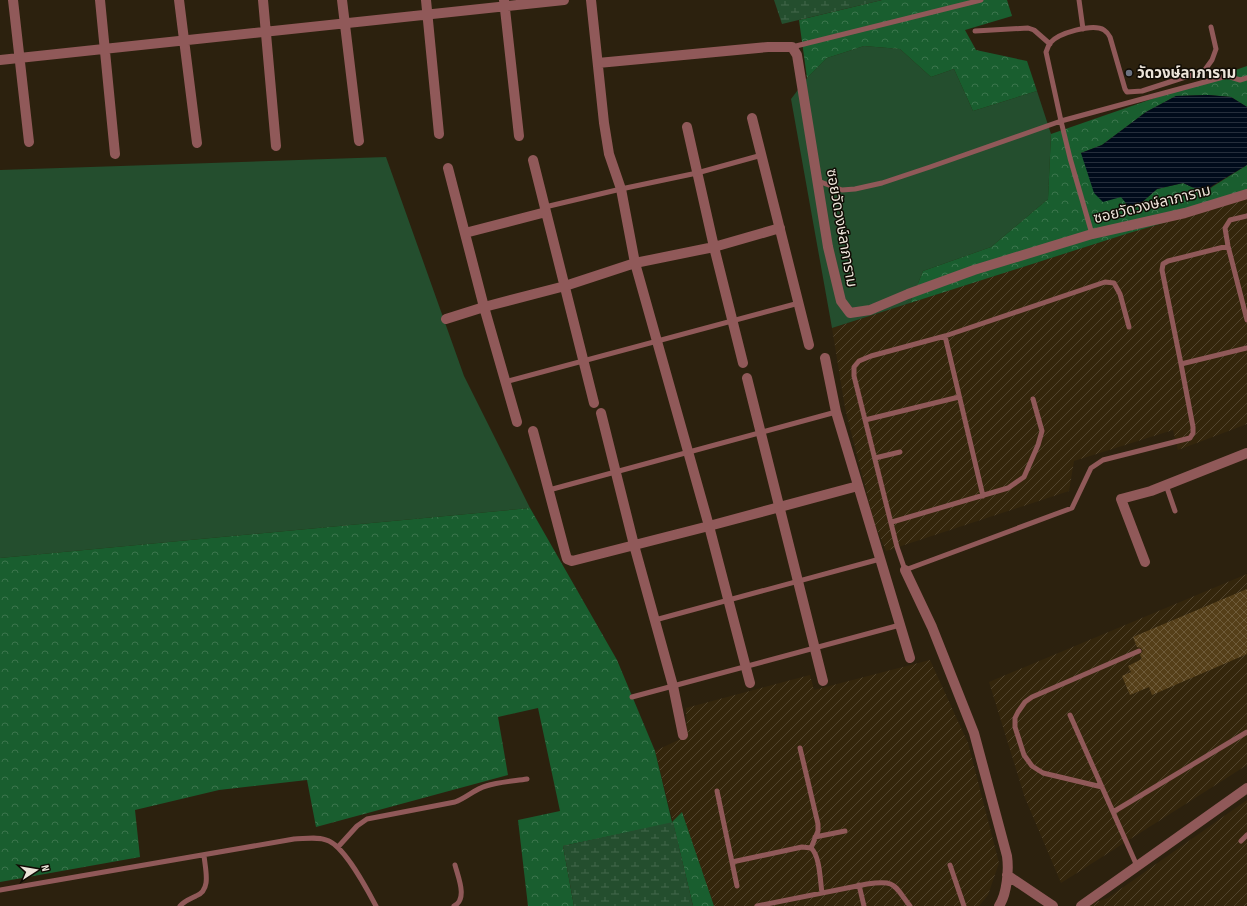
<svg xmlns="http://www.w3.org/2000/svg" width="1247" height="906" font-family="'Sofia Sans Condensed','Noto Sans Thai',sans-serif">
  <defs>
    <pattern id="industrial-furrows" width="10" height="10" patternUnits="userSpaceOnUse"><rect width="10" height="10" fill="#34260c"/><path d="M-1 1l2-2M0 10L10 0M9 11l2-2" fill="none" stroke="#52452f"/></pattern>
    <pattern id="forest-crowns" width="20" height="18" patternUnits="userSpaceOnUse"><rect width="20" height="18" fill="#195e2f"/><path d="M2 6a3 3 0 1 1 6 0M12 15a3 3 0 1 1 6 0" fill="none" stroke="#3b754d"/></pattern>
    <pattern id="wetland-marsh" width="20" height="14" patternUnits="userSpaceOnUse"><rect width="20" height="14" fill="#244e2e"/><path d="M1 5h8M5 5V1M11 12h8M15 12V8" fill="none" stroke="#44674c"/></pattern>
    <pattern id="water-rules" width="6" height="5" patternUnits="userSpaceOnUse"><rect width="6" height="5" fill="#000b1b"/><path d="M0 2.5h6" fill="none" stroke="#252e3c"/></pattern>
    <pattern id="building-cross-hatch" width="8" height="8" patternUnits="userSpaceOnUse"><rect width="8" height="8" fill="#553f19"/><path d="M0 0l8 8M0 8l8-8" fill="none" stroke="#6e5b3a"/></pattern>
  </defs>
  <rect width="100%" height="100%" fill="#2c210e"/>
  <path fill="url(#industrial-furrows)" d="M1247,198V424L1178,450L1173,430L1074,461L1069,491L886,551L874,522L845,408L832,328L1126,234Z
    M1247,574V765L1061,883L1025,798L989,682Z
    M930,660L968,743L999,863L988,895L979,906H714L682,812L673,822L655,751L687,736L686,708L810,675L814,690Z
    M1247,800V906H1084L1108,898Z"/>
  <path fill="#244e2e" d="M864,46L900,49L931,77L954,69L973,111L1037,91L1051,134L1048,199L991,247L923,271L910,303L832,328L791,99L807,78L827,58Z
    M386,157L464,376L530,508L0,558V170Z"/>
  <path fill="url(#forest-crowns)" d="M882,0H1007L1012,16L965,30L976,50L1027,61L1037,91L973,111L954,69L931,77L900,49L864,46L827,58L807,78L799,20Z
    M1247,66V107L1231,97L1208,95L1176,96L1146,112L1102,145L1081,153L1121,196L1129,207L1139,205L1157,189L1183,183L1205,193L1212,187L1247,165V198L1126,234L910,303L923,271L991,247L1048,199L1051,134Z
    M530,508L617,660L655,751L672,822L682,812L714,906H693L673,823L563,846L574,906H528L518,820L560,811L538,708L498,717L508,775L316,827L307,780L219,790L135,810L140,857L0,882V558Z"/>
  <path fill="url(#wetland-marsh)" d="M774,0H882L782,24Z
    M673,822L693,906H574L563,846Z"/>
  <path fill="url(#water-rules)" d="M1208,95L1231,97L1247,107V165L1212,186L1205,193L1183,183L1157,189L1139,205L1129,207L1121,197L1103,202L1094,193L1081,153L1102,145L1146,112L1176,96Z"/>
  <path fill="url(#building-cross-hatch)" d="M1247,589V654L1152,695L1149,687L1130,695L1122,676L1131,672L1128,666L1142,659L1140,655L1143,651L1141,648L1137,647L1133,637Z"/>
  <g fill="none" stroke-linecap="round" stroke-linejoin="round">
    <path stroke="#905959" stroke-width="5" d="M1079,0L1083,29
      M975,31L1028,28L1034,30L1050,44
      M792,47L981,0
      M818,181L842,190L855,189L882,183L930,167L1061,121L1046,52C1047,50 1048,46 1050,43C1058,33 1093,23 1104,30C1107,32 1109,35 1110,37L1125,89L1127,92L1142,91L1204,71L1212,60L1216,49L1211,27
      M545,207L621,189L697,173L762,155
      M1247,216L1230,220L1225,228L1228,246L1247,320
      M1092,234L1070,158L1061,121L1227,76L1240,80L1247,78
      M1228,246L1168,261L1163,264L1162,270L1181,364L1247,348
      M1129,327L1120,294L1114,283L1105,282L945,336L871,356L859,361L854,367V376L897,547L905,570L1072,508L1091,468L1103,460L1190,438L1193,433V427L1181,364
      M945,336L983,496
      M505,382L799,303
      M865,420L959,397
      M875,458L900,452
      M1166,485L1175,511
      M549,490L836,412
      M892,522L1008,488L1024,477L1038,445L1042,431L1033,399
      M655,620L880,559
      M632,697L900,625
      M1070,715L1137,866
      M800,748L818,824V831L811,848
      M1102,787L1043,773L1032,766L1024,755L1015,727V718L1018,712L1025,702L1032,697L1139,651
      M717,791L737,886
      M1113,812L1247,732
      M815,837L845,831
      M1241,841L1247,835
      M338,847L357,826L367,819L455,802C466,798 475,789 486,786C499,782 514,781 527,779
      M732,862L802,847L811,848C820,856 820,880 822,893
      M950,865L964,906
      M859,885L864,906
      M0,890L294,839C304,839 319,836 329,841C346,849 367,889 376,906
      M180,906C184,901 190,899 196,896C212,890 205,869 204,855
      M454,906C468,899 458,877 455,865
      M757,906L867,884C896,880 893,884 910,906"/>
    <path stroke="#905959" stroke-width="10" d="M13,0L29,142
      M100,0L115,154
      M179,0L197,143
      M263,0L276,146
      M342,0L359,141
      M426,0L439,134
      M504,0L519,136
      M591,0L604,123L609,154L621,189L635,263L709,526L750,683
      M0,60L564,0
      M598,63L768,47H792L797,55L828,247L841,301L850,313L870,310L908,294L974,270L1092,234L1185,213L1247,194
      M752,118L809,345
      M687,127L714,247L743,363
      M533,160L594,403
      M448,168L484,307L517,422
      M465,233L546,212
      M446,319L484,307L565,286L635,263L714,247L780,228
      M825,358L836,412L910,658
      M747,378L823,681
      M601,413L634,545L673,686L683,735
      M533,431L565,552L567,559L572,561L709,526L858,486
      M1145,562L1121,499L1151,491L1247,453
      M905,570L932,627L974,733L1007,856C1009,870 1007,894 999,906
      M1007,875L1053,906
      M1081,906L1247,788"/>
  </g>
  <circle fill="#6b7280" stroke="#100b04" stroke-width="1.5" cx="1129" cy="73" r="4"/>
  <g text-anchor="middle" stroke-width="3" stroke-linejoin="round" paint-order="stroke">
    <g font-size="15" font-weight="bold" fill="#ece4d9" stroke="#100b04" text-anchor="start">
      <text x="1137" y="78">วัดวงษ์ลาภาราม</text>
    </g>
    <g font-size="15" fill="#ece4d9" stroke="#100b04">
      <text transform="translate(1152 204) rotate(-14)" y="5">ซอยวัดวงษ์ลาภาราม</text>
      <text transform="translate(842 228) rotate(80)" y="5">ซอยวัดวงษ์ลาภาราม</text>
    </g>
  </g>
  <g transform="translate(36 870) rotate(78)" stroke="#100b04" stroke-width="3" paint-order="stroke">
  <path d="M0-3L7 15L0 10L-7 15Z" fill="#ece4d9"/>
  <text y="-6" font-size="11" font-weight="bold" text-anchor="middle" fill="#ece4d9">N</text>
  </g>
</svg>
